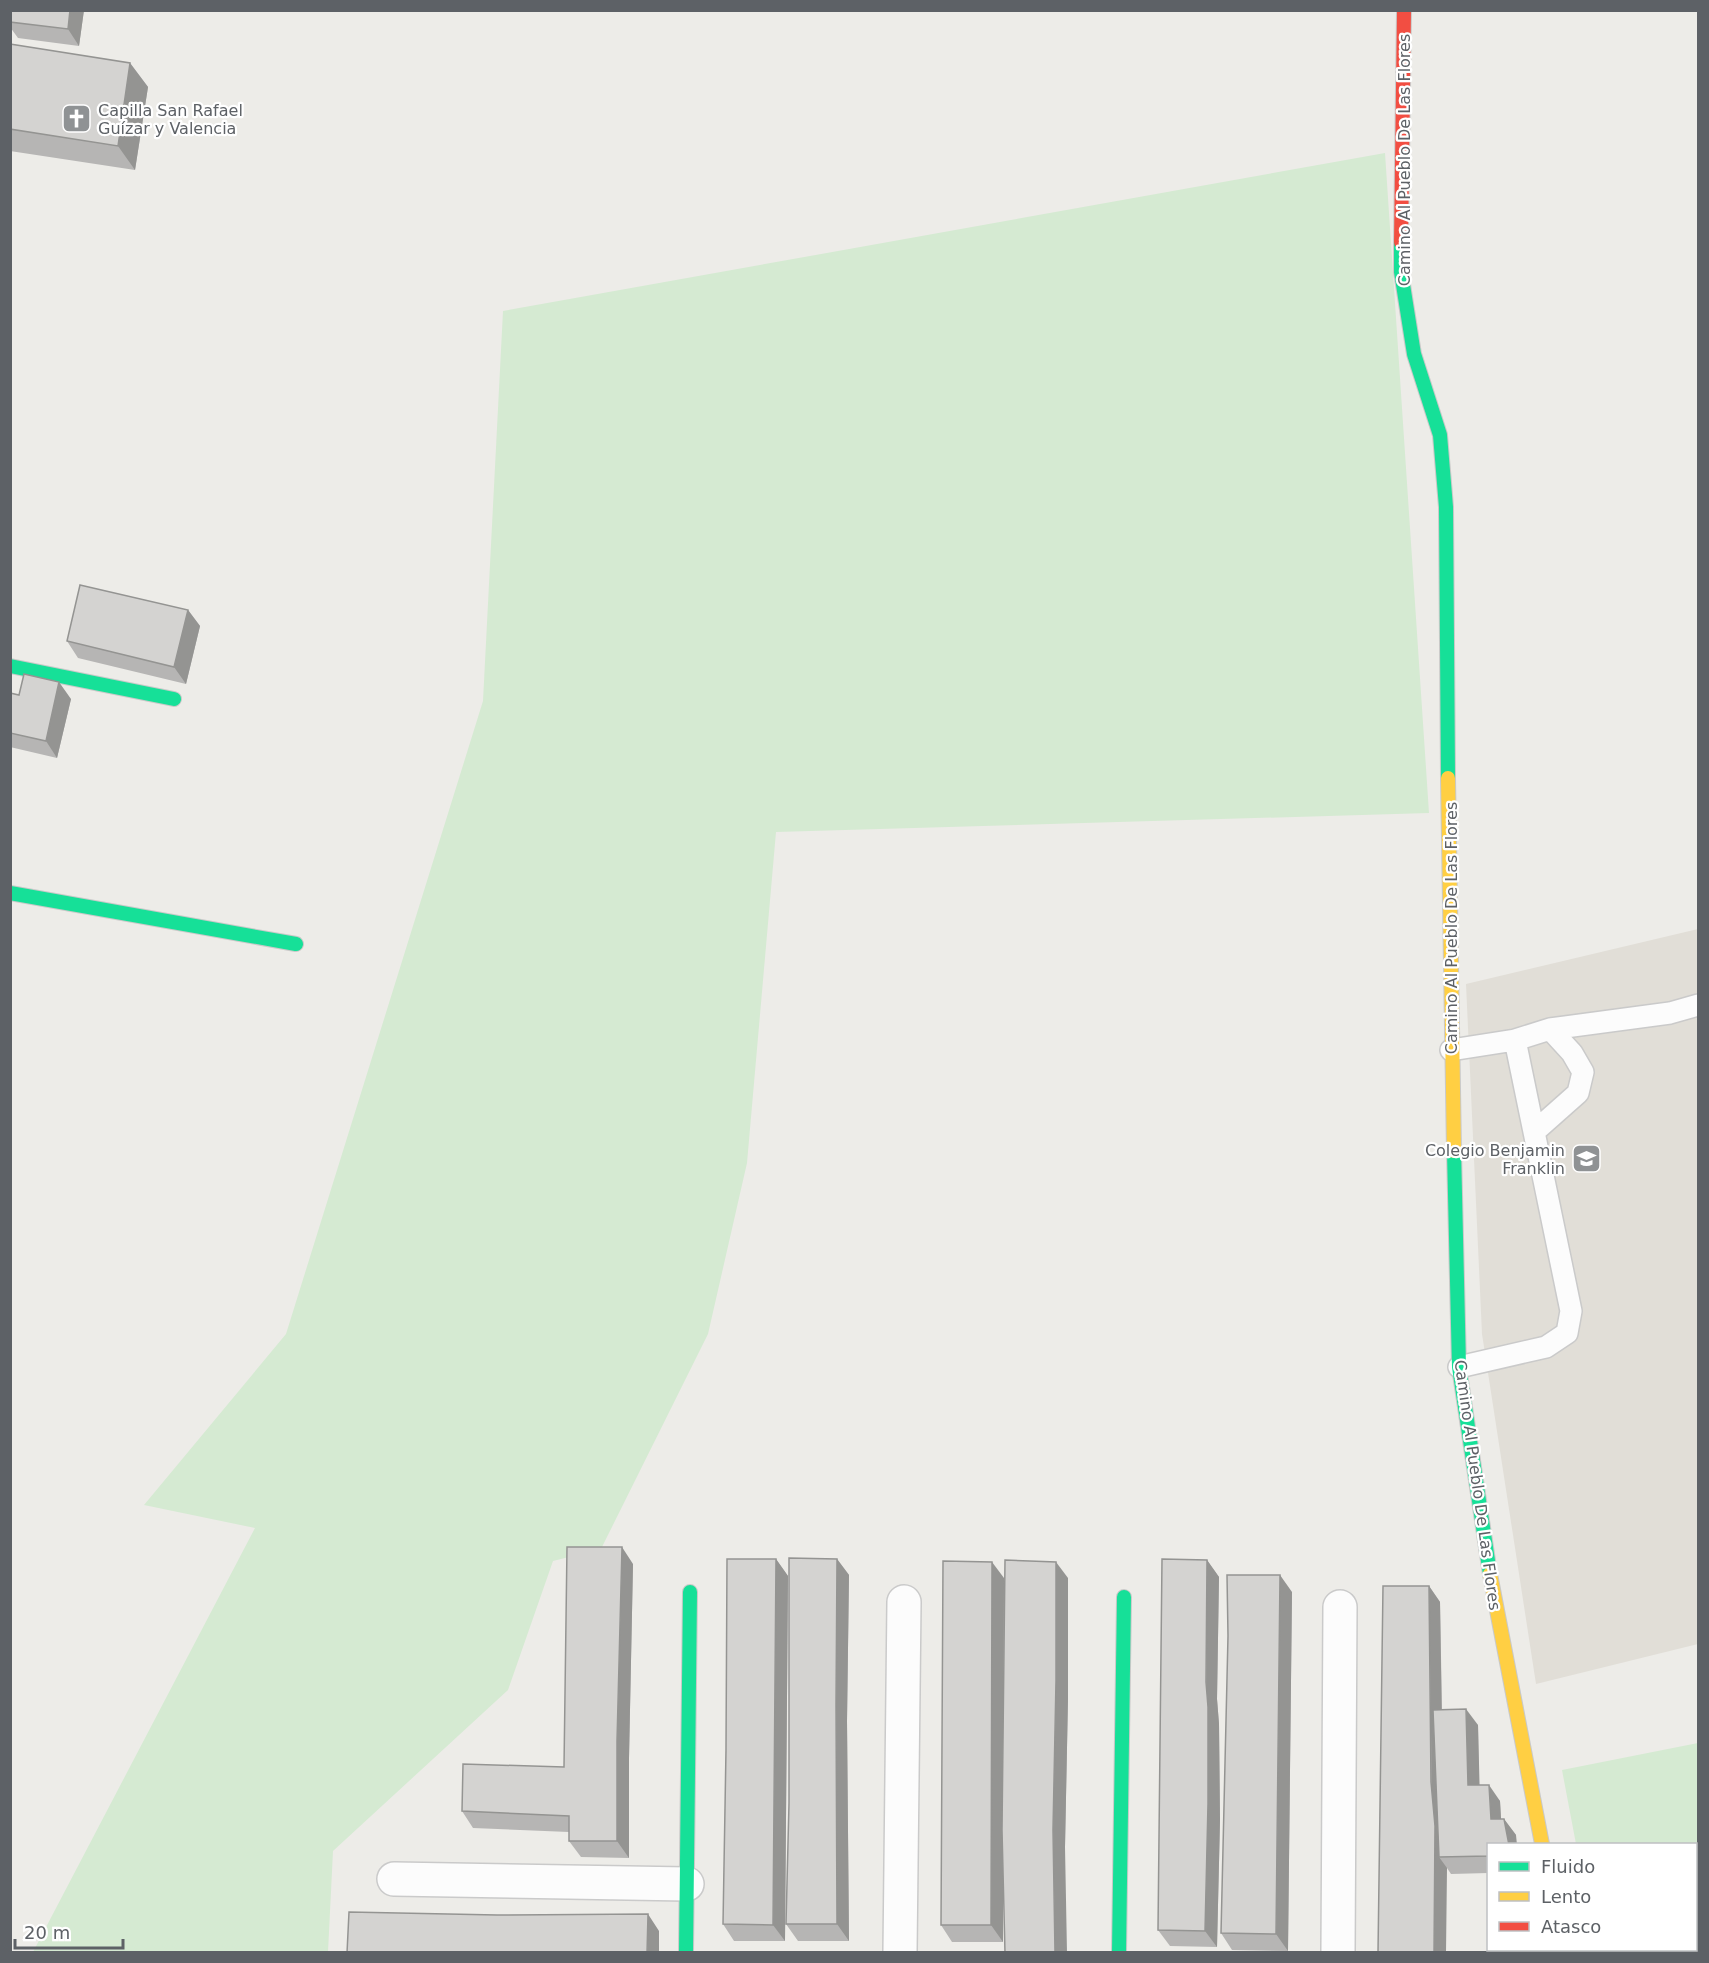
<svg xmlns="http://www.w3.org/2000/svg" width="1709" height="1963" font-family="'DejaVu Sans',sans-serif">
  <rect width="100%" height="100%" fill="#edece8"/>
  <path fill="#e1ded7" d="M1698,929V1644L1536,1684L1482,1334L1466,984Z"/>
  <path fill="#d5ead2" d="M1385,153L1429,813L776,832L747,1163L708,1334L601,1549L553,1561L508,1690L333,1851L328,1952H33L255,1528L144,1505L286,1334L483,701L503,311Z
    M1698,1743V1952H1597V1950H1696V1844H1576L1562,1770Z"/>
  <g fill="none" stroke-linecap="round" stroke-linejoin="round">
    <defs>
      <path id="lane" d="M1451,1050L1515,1040L1550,1029L1670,1013L1698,1005
        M1534,1132L1578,1093L1583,1072L1572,1053L1550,1029
        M1459,1367L1546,1347L1567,1333L1571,1311L1515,1040"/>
      <path id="street" d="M394,1879L687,1884
        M1563,1950V1952
        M900,1952L904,1602
        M1338,1952L1340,1607"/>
      <path id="fast" d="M1401,242V272L1414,354L1440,435L1446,507L1448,778
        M10,666L174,699
        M10,893L296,944
        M1454,1151L1459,1367L1490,1574
        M686,1952L690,1592
        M1119,1952L1124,1597"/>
      <path id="slow" d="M1448,778L1454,1151
        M1490,1574L1542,1844"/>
      <path id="jam" d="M1401,242L1404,10"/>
    </defs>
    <use href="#lane" stroke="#cacaca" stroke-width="24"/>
    <use href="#street" stroke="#cacaca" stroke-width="36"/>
    <use href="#fast" stroke="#c9c9c8" stroke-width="16"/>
    <use href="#slow" stroke="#c9c9c8" stroke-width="16"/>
    <use href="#jam" stroke="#c9c9c8" stroke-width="16"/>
    <use href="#lane" stroke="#fcfcfc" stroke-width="21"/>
    <use href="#street" stroke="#fcfcfc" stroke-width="33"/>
    <use href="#fast" stroke="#16e098" stroke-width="14"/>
    <use href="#slow" stroke="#ffcf43" stroke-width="14"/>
    <use href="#jam" stroke="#f24e42" stroke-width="14"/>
  </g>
  <path fill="#b6b5b4" d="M10,10H84L79,46L18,38L10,27Z
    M10,44L130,63L148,87L135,170L10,151Z
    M188,610L200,626L186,684L78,658L67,641Z
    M10,693L19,695L71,699L57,758L10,747Z
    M776,1559L788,1576L785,1941H734L723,1924L726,1750Z
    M837,1559L849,1575L847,1721L849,1941H798L786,1924Z
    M1207,1560L1219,1577L1217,1699L1219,1724L1220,1820L1217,1947L1170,1946L1158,1930Z
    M633,1564L629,1758V1858L581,1857L569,1841V1832L473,1828L462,1811L564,1767Z
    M1004,1578L1003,1713L1068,1578V1698L1065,1847L1003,1855V1942H952L941,1925Z
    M1429,1586L1440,1602L1442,1709L1478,1725L1479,1785L1500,1801L1501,1819H1504L1516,1835L1488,1845V1873L1451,1874L1447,1868L1378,1953Z
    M1292,1592L1288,1951L1232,1950L1221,1933Z"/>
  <path fill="#949492" d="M70,10H84L79,46L68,29Z
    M130,63L148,87L135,170L118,146Z
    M188,610L200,626L186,684L174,667Z
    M59,682L71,699L57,758L46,741Z
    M622,1547L633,1564L629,1758V1858L617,1841V1741Z
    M776,1559L788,1576L785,1941L773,1925Z
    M837,1559L849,1575L847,1721L849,1941L837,1924L836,1704Z
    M1207,1560L1219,1577L1217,1699L1219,1724L1220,1820L1217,1947L1205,1931Z
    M992,1562L1004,1578L1003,1942L991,1925Z
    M1056,1562L1068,1578V1698L1065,1847L1067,1953H1055L1053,1830Z
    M1280,1575L1292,1592L1288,1951L1276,1934Z
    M1429,1586L1440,1602L1443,1799L1439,1857L1447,1868L1446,1953H1434Z
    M1466,1709L1478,1725L1480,1802L1468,1785Z
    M1489,1785L1500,1801L1502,1836L1491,1819Z
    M1504,1819L1516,1835L1517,1845H1509Z
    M648,1914L659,1931V1953H647Z"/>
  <path fill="#d4d3d1" stroke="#949492" stroke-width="1.5" d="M10,10H70L68,29L10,22Z
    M10,44L130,63L118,146L10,129Z
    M80,585L188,610L174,667L67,641Z
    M24,674L59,682L46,741L10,733V693L19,695Z
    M567,1547H622L617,1741V1841H569V1816L462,1811L463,1764L564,1767Z
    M789,1558L837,1559L836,1704L837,1924H786L789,1803Z
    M727,1559H776L773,1925L723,1924L726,1750Z
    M1162,1559L1207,1560L1206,1682L1208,1707V1804L1205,1931L1158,1930Z
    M1005,1560L1056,1562V1681L1053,1830L1055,1953H1005L1002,1830Z
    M943,1561L992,1562L991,1925H941Z
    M1227,1575H1280L1276,1934L1221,1933L1228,1636Z
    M1383,1586H1429L1431,1782L1435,1826L1434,1953H1378Z
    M1466,1709L1468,1785H1489L1491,1819H1504L1509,1845H1488V1856L1439,1857L1433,1710Z
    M349,1912L497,1915L648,1914L647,1953H347Z"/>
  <defs>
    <symbol id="church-square" viewBox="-11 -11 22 22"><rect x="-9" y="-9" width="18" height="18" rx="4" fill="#8f9294" stroke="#fff"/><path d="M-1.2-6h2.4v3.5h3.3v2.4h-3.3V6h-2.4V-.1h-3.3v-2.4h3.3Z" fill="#fff"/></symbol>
    <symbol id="school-square" viewBox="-11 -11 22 22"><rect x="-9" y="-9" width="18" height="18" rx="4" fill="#8f9294" stroke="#fff"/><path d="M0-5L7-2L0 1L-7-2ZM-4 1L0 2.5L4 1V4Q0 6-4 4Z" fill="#fff"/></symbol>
  </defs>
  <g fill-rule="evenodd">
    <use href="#church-square" x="60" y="102" width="33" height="33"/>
    <use href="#school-square" x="1570" y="1142" width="33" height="33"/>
  </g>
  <g text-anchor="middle" stroke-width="4.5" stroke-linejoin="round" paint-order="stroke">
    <g font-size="16" fill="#5d6166" stroke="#fff" text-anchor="start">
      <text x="98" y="116">Capilla San Rafael<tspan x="98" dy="18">Guízar y Valencia</tspan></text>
      <text x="1565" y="1156" text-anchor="end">Colegio Benjamin<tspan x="1565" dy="18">Franklin</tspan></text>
    </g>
    <g font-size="16" fill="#5d6166" stroke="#fff">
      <text transform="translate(1404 160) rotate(-90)" y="6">Camino Al Pueblo De Las Flores</text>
      <text transform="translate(1451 928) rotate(-90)" y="6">Camino Al Pueblo De Las Flores</text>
      <text transform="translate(1478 1485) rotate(82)" y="6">Camino Al Pueblo De Las Flores</text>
    </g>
  </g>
  <rect width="1709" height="1963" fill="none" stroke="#5d6166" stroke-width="24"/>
  <rect x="1487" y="1843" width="210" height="108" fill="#ffffff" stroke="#bec0c2" stroke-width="1.5"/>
  <rect x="1499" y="1862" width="30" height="9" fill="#16e098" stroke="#bec0c2" stroke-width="1.5"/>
  <text x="1541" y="1873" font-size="18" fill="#5d6166">Fluido</text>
  <rect x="1499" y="1892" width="30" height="9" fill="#ffcf43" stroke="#bec0c2" stroke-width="1.5"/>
  <text x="1541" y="1903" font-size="18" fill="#5d6166">Lento</text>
  <rect x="1499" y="1922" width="30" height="9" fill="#f24e42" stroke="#bec0c2" stroke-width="1.5"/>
  <text x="1541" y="1933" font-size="18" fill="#5d6166">Atasco</text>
  <path d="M15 1939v9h108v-9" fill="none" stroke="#5d6166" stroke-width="3"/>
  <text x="24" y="1939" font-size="18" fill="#5d6166" stroke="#ffffff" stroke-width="4.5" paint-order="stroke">20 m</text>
</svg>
